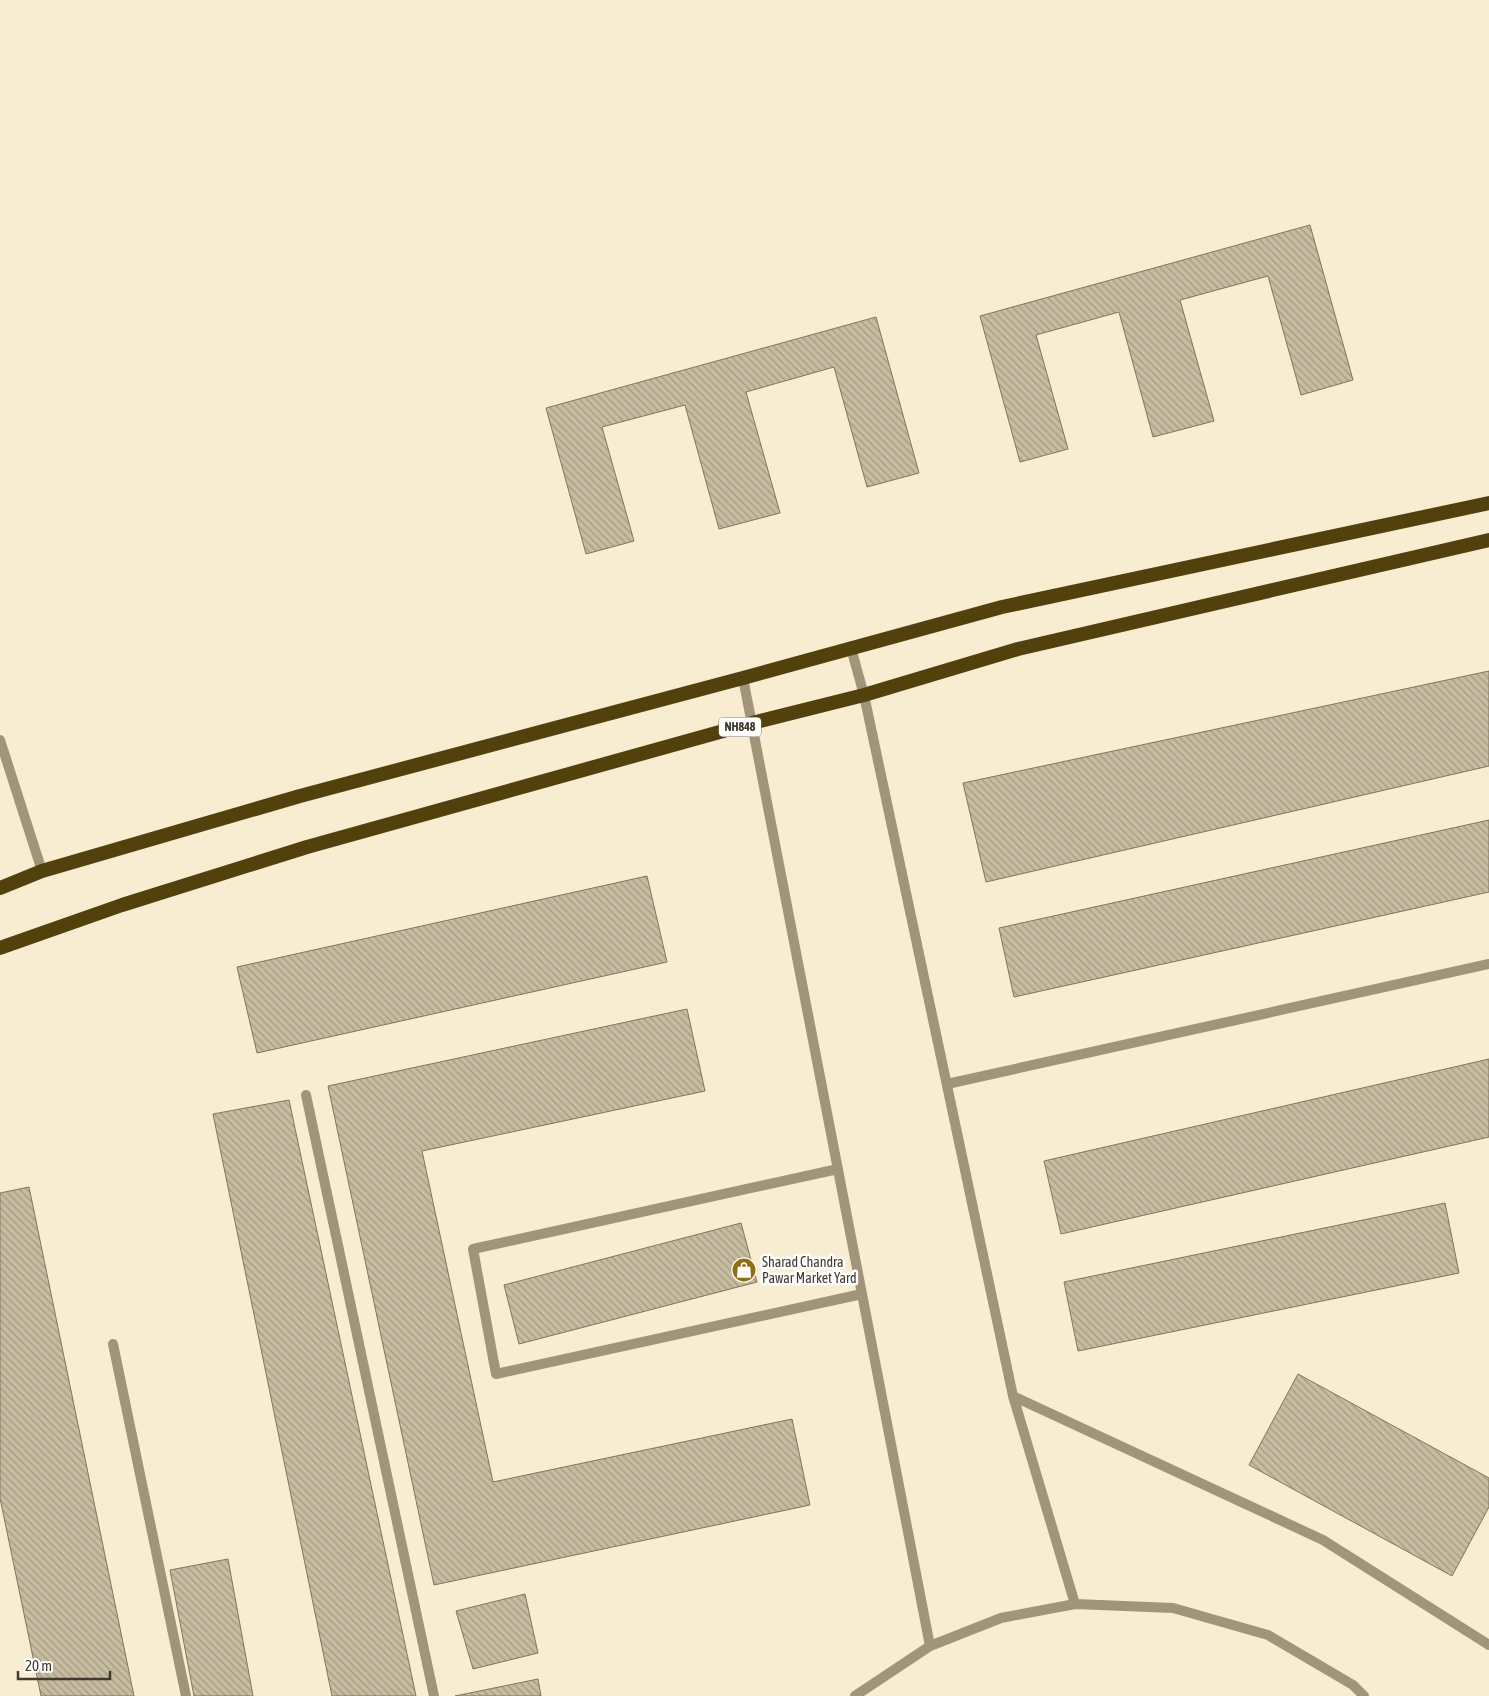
<svg xmlns="http://www.w3.org/2000/svg" width="1489" height="1696" font-family="'Asap Condensed',sans-serif">
  <defs>
    <pattern id="building-back-hatch" width="6" height="6" patternUnits="userSpaceOnUse" patternTransform="scale(1.25)"><rect width="6" height="6" fill="#c7bba0"/><path d="M-1 5l2 2M0 0l6 6M5-1l2 2" fill="none" stroke="#a39983"/></pattern>
  </defs>
  <rect width="100%" height="100%" fill="#f8ecd1"/>
  <path fill="url(#building-back-hatch)" stroke="#81765d" d="M1310,225L1353,380L1301,395L1268,276L1180,300L1214,421L1153,437L1119,312L1036,335L1068,449L1020,462L980,316Z
    M876,317L919,473L867,487L834,367L746,392L780,513L719,529L685,405L602,427L634,541L586,554L546,408Z
    M1489,671V766L986,882L963,783Z
    M1489,820V892L1014,997L999,928Z
    M647,876L667,962L257,1053L237,967Z
    M687,1009L705,1091L422,1151L493,1482L792,1419L810,1505L434,1585L328,1086Z
    M1489,1059V1137L1061,1234L1044,1161Z
    M289,1100L416,1696H332L213,1114Z
    M29,1187L134,1696H41L0,1498V1193Z
    M1445,1203L1459,1273L1078,1351L1064,1282Z
    M741,1223L757,1282L519,1344L504,1285Z
    M1298,1374L1489,1478V1507L1452,1576L1249,1465Z
    M228,1559L253,1696H194L170,1570Z
    M525,1594L538,1653L473,1669L456,1611Z
    M538,1679L541,1696H455Z"/>
  <g fill="none" stroke-linecap="round" stroke-linejoin="round">
    <path stroke="#a19478" stroke-width="10" d="M851,648L864,695L1013,1396L1075,1604
      M743,678L930,1646
      M947,1084L1489,964
      M306,1095L434,1696
      M838,1169L473,1249L496,1374L862,1294
      M113,1344L186,1696
      M1013,1396L1323,1540L1489,1645
      M855,1696L930,1646L1001,1618L1075,1604L1173,1608L1268,1635L1353,1685L1364,1696"/>
    <path stroke="#a19478" stroke-width="10" d="M0,740L42,871"/>
    <path stroke="#52400d" stroke-width="14" d="M0,888L42,871L300,796L743,678L1002,607L1489,503
      M0,948L122,905L307,847L752,723L864,695L1018,649L1489,540"/>
  </g>
  <defs>
    <symbol id="shop-disc" viewBox="-11 -11 22 22"><circle r="9.5" fill="#8e6e11" stroke="#fff"/><path d="M-5-2.5h2.3a2.7 3.5 0 0 1 5.4 0H5L5.5 6h-11ZM-1.5-2.5h3a1.5 2.3 0 0 0-3 0Z" fill="#fff"/></symbol>
  </defs>
  <g fill-rule="evenodd">
    <use href="#shop-disc" x="730" y="1256" width="28" height="28"/>
  </g>
  <g text-anchor="middle" stroke-width="5" stroke-linejoin="round" paint-order="stroke">
    <rect fill="#fff" stroke="#79766e" stroke-width="1" x="719" y="717.5" width="42" height="19" rx="4"/>
    <g font-size="12" font-weight="bold" fill="#403b30">
      <text x="740" y="731">NH848</text>
    </g>
    <g font-size="14" fill="#403b30" stroke="#fff" text-anchor="start">
      <text x="762" y="1267">Sharad Chandra<tspan x="762" dy="16">Pawar Market Yard</tspan></text>
    </g>
  </g>
  <path d="M18 1671v8h92v-8" fill="none" stroke="#403b30" stroke-width="2.5"/>
  <text x="25" y="1671" font-size="15" fill="#403b30" stroke="#ffffff" stroke-width="4" paint-order="stroke">20 m</text>
</svg>
